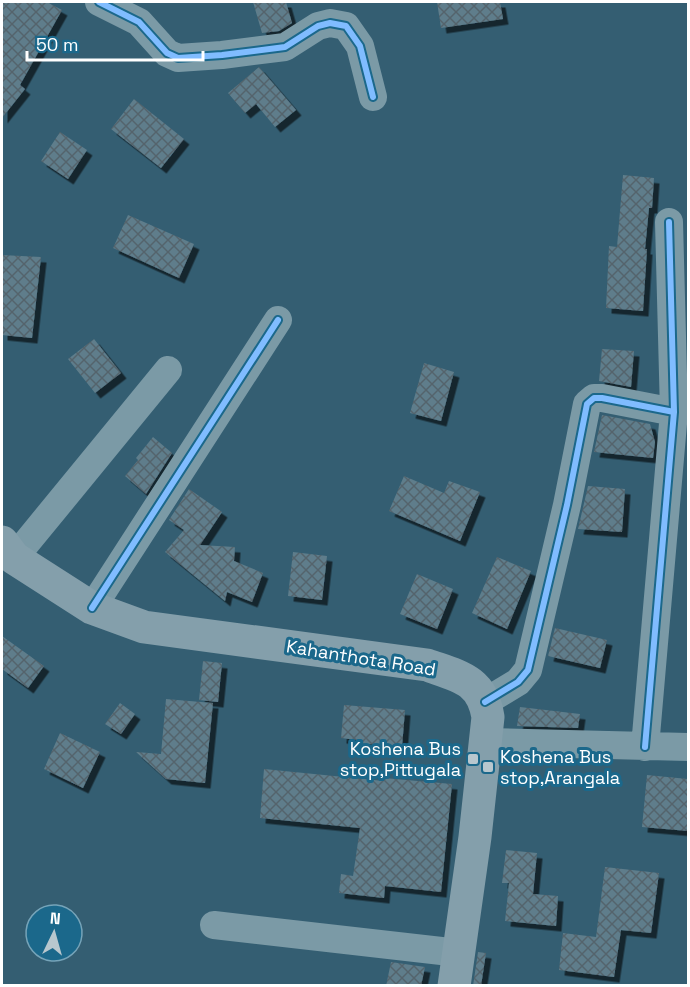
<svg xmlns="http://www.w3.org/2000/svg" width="690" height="987" font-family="'Space Grotesk',sans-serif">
  <defs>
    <pattern id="building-cross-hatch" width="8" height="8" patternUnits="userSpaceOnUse" patternTransform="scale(1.5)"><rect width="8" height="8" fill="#5e7d8b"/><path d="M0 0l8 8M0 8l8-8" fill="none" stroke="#55646c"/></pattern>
    <filter id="shadow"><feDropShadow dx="5.5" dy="5.5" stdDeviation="0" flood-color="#0009"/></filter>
  </defs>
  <rect width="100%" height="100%" fill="#345e72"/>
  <path fill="url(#building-cross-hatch)" filter="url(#shadow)" d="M2,2H47L62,10L20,85L25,89L2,118Z
    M253,2H286L292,23L279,31L262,33Z
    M437,2H500L503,19L441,28Z
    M259,67L296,110L275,127L256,104L245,113L228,93Z
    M134,99L184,139L161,168L111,129Z
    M60,132L87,150L68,179L41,161Z
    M623,175L654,178L652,208H649L645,249H647L643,311L606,308L609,246L617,247Z
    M128,215L194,244L179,278L113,248Z
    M2,255L41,257L32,338L2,335Z
    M94,339L121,373L95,393L68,359Z
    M602,349L634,351L631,387L599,381Z
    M424,363L454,372L441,421L410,413Z
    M602,415L650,424L655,442L653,458L594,452Z
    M153,437L172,453L146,494L125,476L138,460L136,458Z
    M404,476L444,493L449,481L480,492L460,541L389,511Z
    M588,486L625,489L622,532L578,529Z
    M189,489L222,512L200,545L235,547L234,561L263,573L252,602L227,592L225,601L165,552L184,530L169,520Z
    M293,552L327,556L322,600L288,596Z
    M497,557L531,571L507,629L472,613Z
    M417,574L453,589L437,629L400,614Z
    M555,628L607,640L600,668L548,656Z
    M2,636L44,666L28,688L2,669Z
    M203,661L222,663L218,702L199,700Z
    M166,699L213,703L205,783L166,779L136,752L161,754Z
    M120,703L135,714L121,734L105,724Z
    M344,705L405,710L402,747L357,743V740L341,738Z
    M520,707L580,714L578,728L517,726Z
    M60,733L100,752L83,788L44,769Z
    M264,769L384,781V778L452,784L441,892L385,886L384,898L339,893L341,874L353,876L360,828L260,818Z
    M647,775L688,779V831L642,827Z
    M506,850L537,853L533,894L558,896L556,926L505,921L509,883H502Z
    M605,867L659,873L651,933L621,930L614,977L559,970L563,933L596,937Z
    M478,952L486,953L481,986H473Z
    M391,962L425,967L421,986H386Z"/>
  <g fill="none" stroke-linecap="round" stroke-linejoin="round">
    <path stroke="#7b9aa6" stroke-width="28" d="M99,2L139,22L167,53L178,58L222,55L285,47L318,26L330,23L346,26L360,46L373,97
      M14,558L168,370
      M92,608L278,320
      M485,702L518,682L528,670L567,505L587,404L594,398H602L674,412
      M485,742L688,747
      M645,747L674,412L669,222
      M214,925L459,953"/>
    <path stroke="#849fab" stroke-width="33" d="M2,542L14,558L92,608L144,627L427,665C458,676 482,679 488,717L475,837L454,986"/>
    <defs>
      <path id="cycleway" d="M99,2L139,22L167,53L178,58L222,55L285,47L318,26L330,23L346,26L360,46L373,97
        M92,608L278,320
        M485,702L518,682L528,670L567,505L587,404L594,398H602L674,412
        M645,747L674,412L669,222"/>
    </defs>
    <use href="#cycleway" stroke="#1b688b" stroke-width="10"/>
    <use href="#cycleway" stroke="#80bcff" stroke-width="6"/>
  </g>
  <g fill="#b8c7ce" stroke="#1b688b" stroke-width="2">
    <rect x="467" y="753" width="12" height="12" rx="3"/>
    <rect x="482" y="761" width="12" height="12" rx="3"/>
  </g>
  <g text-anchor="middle" stroke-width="6" stroke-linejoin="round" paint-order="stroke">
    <g font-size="18" fill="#fff" stroke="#1b688b">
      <text transform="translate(361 658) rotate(9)" y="6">Kahanthota Road</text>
    </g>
    <g font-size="18" fill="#fff" stroke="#1b688b" text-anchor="end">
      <text x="461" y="755">Koshena Bus<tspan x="461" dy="21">stop,Pittugala</tspan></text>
      <text x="500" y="763" text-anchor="start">Koshena Bus<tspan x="500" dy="21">stop,Arangala</tspan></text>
    </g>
  </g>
  <rect width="690" height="987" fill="none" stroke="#ffffff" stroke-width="6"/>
  <g transform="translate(54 933) rotate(5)"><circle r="28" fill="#1b688b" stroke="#76a4b9" stroke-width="1.5"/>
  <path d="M0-4.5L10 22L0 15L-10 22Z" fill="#b8c7ce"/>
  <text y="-9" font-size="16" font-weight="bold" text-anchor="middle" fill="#ffffff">N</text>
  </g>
  <path d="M27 51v9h176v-9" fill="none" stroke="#ffffff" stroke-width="3"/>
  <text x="36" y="51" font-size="18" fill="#ffffff" stroke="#1b688b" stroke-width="4.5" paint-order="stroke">50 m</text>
</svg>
